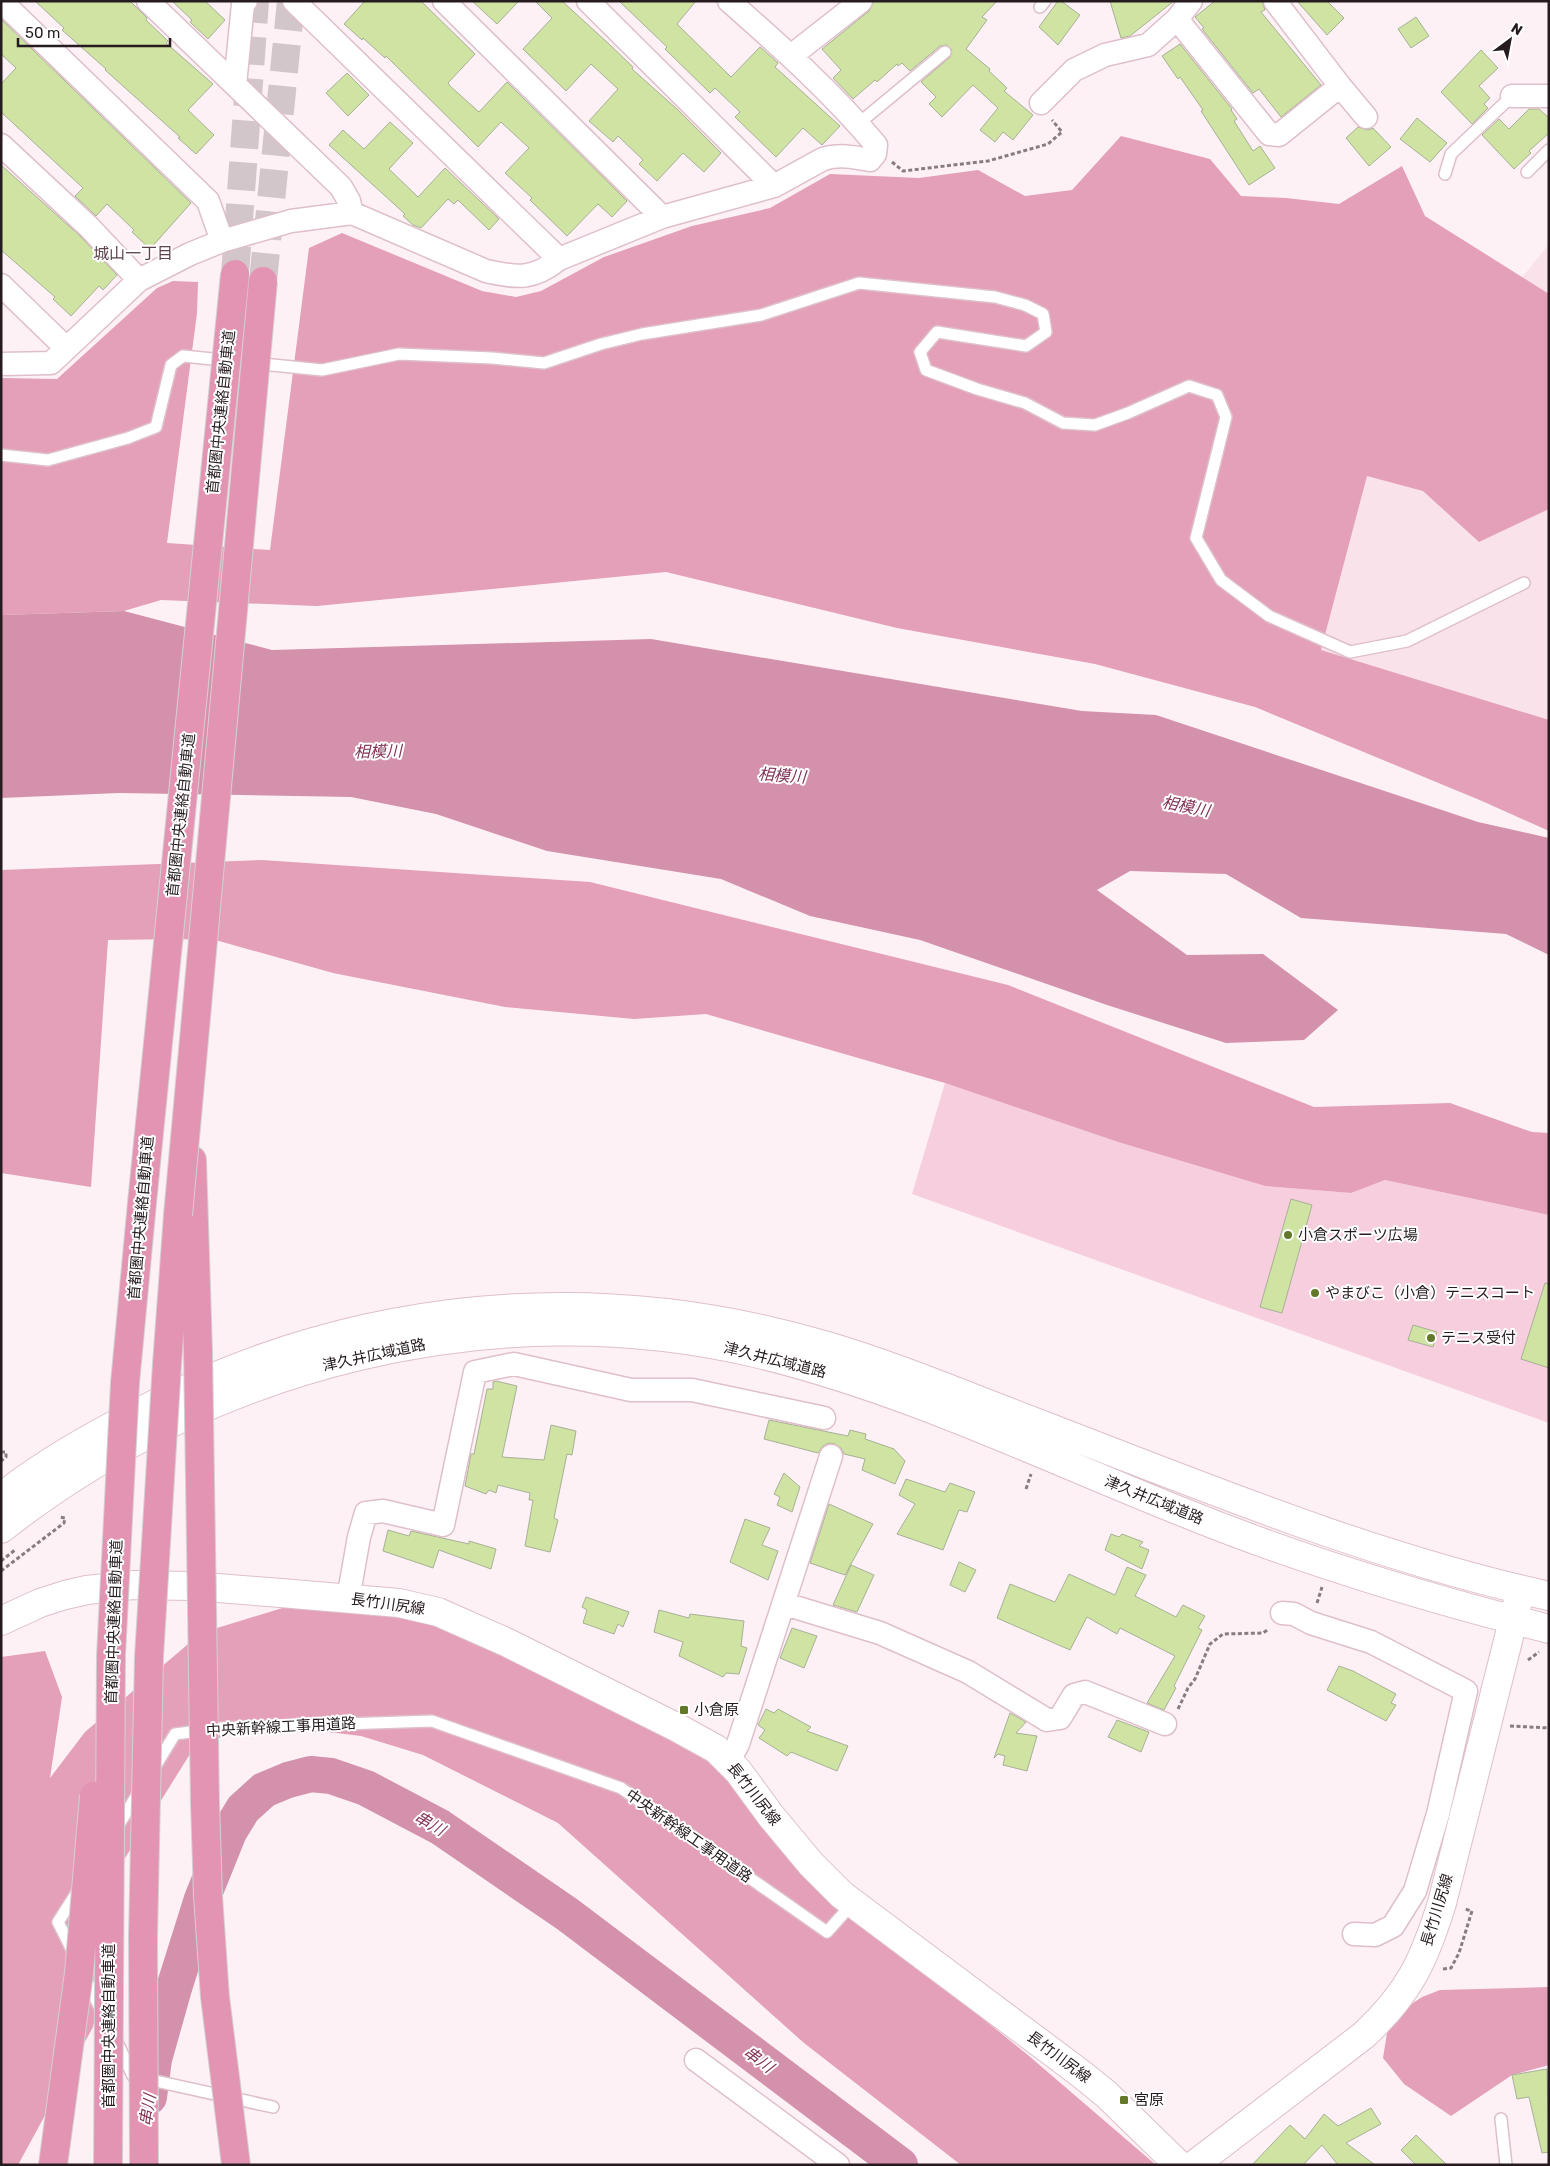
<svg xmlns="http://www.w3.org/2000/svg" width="1550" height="2166" font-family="Rubik,'Noto Sans JP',sans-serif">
  <rect width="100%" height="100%" fill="#fef1f6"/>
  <path fill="#fae2ea" d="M1549,244V302L1520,280Z
    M1549,442V730L1307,659L1364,455Z"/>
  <path fill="#f7cedd" d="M945,1083L1118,1142L1265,1186L1351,1193L1385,1180L1549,1215V1423L912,1194Z"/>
  <path fill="#e49fb9" d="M1121,136L1210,159L1241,196L1286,198L1339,204L1402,166L1425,216L1549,294V509L1479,542L1423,491L1367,476L1321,650L1549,720V831L1482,801L1255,707L1095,664L897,628L666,572L317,606L161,600L124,611L1,615V378L57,379L157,288L173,281L198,282L197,313L167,543L270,550L309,248L342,233L482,291L516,297L541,291L604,257L692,226L770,208L830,174L919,178L978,170L1025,196L1072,190Z
    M262,860L590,882L1008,985L1314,1107L1450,1103L1532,1132L1549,1133V1215L1385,1180L1351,1193L1265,1186L1118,1142L945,1083L706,1014L634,1019L505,1007L333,973L219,941L179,939L108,940L91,1187L1,1173V870Z
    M315,1598L448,1625L719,1763L820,1887L1029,2056L1156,2165H961L804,2043L558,1823L423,1755L361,1736L262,1724L195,1746L97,1903L105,1975L93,2027L18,2165H1V1657L45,1651L62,1697L50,1778L85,1732L201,1633Z
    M1549,1987V2065L1512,2075L1451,2116L1404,2084L1383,2058L1387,2033L1401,2011L1422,1997L1440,1990Z"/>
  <path fill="#d491ab" d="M124,611L272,650L651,639L1082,711L1156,715L1478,822L1549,838V955L1506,934L1301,918L1226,874L1130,871L1097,890L1187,955L1263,954L1338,1010L1304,1040L1226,1043L1107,1005L920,940L810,916L721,879L547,851L436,814L351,797L119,793L1,798V615Z"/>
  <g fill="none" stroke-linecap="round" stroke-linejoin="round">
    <path stroke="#d491ab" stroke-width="36" d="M149,2097L154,2059L174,1988L202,1899L229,1832L243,1809L264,1790L288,1780L311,1774L331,1776L366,1788L440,1827L567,1914L900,2165"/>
  </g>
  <path fill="#cfe3a3" stroke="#a7b096" d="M35,1H130L147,18L146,20L168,41L166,43L213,84L188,110L214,135L196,154L178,138L180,137L105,70L106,69L62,30L64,28Z
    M172,1H205L225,20L208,39L190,22L192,20Z
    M365,1H421L475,54L448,83L450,86L479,112L507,82L627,201L612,217L598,204L567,236L530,200L532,198L505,173L529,148L501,122L478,147L386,56L385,58L363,38L362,40L344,24Z
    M472,1H519L497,24Z
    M535,1H562L609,44L633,67L632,69L677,109L721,153L704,172L683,153L657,181L639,164L643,160L618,136L613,142L589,121L618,89L591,64L566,91L523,49L552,18Z
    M619,1H696L677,24L731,77L760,47L778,63L775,67L840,126L822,145L803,128L776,157L735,117L740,112L715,88L710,93L665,49L667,47Z
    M874,1H997L982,17L987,20L966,49L990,69L989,71L1007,88L1004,91L1033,115L1013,140L1003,132L995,142L980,130L998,108L973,85L942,117L929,104L936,97L921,82L950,57L952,50L947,45L940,46L910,71L902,63L898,66L897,64L877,82L875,80L853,99L833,78L841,70L822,49L869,11Z
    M1058,1H1061L1080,15L1058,45L1039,27Z
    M1110,1H1174L1130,36L1121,38Z
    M1215,1H1262L1265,10L1261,12L1321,85L1281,117L1259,89L1253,93L1202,29L1204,28L1195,17Z
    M1297,1H1327L1344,18L1327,35Z
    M1416,17L1429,36L1411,48L1398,29Z
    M1,19L191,203L150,249L132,232L134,230L107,204L96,216L75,196L83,188L1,112V84L16,68L1,54Z
    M1180,44L1232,109L1231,110L1237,119L1234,121L1253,151L1260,146L1275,168L1249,185L1201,111L1203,110L1180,77L1178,79L1162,56Z
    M1481,50L1498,68L1479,86L1490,98L1484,104L1488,108L1472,124L1441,92Z
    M347,73L369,95L348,116L326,93Z
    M1529,109H1539L1549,118V133L1529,151L1531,153L1514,169L1482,135L1499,119L1509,129Z
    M1417,118L1447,143L1430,162L1400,139Z
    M390,122L413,143L389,169L418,197L445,168L499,219L489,230L458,200L454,204L448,199L421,228L413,225L403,216L405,214L329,145L343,130L364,149Z
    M1358,127L1368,130L1373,128L1391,147L1369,166L1346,138Z
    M1,165L80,236L117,275L103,290L99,286L71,316L53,299L55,297L1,250Z
    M1291,1199L1312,1205L1282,1313L1260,1307Z
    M1545,1283L1549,1284V1368L1521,1359Z
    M1413,1325L1437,1332L1433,1347L1408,1340Z
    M496,1381L517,1386L502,1457L544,1460L551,1425L576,1431L572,1455L567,1454L554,1518L558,1520L550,1552L525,1546L533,1500H529L530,1493L498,1485L496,1493L489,1490L486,1494L465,1486L471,1454H474L487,1389H493V1382Z
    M769,1420L848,1436L850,1430L866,1434L865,1439L894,1449L905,1461L895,1484L862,1470L865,1459L844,1454L841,1448L835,1444L829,1443L823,1446L818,1453L764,1439Z
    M784,1473L800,1487L792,1512L777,1505L780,1497L774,1494Z
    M906,1479L945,1492L950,1483L975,1492L967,1512L959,1510L943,1550L897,1534L915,1504L899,1495Z
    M829,1504L873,1524L845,1575L810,1563Z
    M745,1519L770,1528L762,1545L778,1551L768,1580L730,1562Z
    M388,1530L409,1536L411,1531L469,1544V1541L496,1549L491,1569L439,1550L433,1568L383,1551Z
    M1111,1534L1119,1537L1122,1534L1143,1542L1139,1546L1149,1550L1142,1569L1105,1550Z
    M959,1562L976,1570L965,1592L950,1585Z
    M851,1565L874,1575L857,1612L833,1605Z
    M1127,1567L1146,1575L1135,1596L1176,1617L1183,1605L1205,1616L1198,1628L1202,1630L1174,1686L1176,1688L1164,1710L1147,1703L1175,1656L1120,1628L1117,1634L1087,1617L1070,1650L997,1618L1010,1584L1055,1602L1069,1574L1115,1595Z
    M586,1597L629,1612L623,1627L618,1624L614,1634L583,1623L587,1610L582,1607Z
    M659,1610L689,1618L690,1614L744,1621L741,1646L747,1648L739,1674L726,1673L723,1677L679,1656L683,1642L654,1632Z
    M792,1628L817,1636L804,1668L780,1658Z
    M1339,1666L1353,1671L1396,1694L1391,1703L1396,1705L1386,1721L1327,1690Z
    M766,1709L774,1713L778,1709L811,1727L807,1731L848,1746L837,1771L791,1752L787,1756L759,1738L765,1730L758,1725Z
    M1010,1713L1026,1722L1016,1733L1037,1736L1027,1771L1003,1765L1005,1756L998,1754L994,1758Z
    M1117,1720L1149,1732L1141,1752L1108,1737Z
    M1547,2069L1549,2152L1542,2153L1529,2097L1517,2099L1512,2075Z
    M1371,2108L1381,2124L1346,2143L1375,2165H1338L1322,2145L1303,2165H1252L1290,2125L1305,2139L1324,2114L1338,2126Z
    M1416,2135L1447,2165H1416L1401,2150Z"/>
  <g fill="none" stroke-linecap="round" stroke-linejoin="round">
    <path stroke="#d3c6cb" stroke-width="28" stroke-dasharray="28 14" stroke-linecap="butt" d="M235,274L255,1
      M263,281L291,1"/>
    <defs>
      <path id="lane" d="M1040,7L1045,1
        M858,124L945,52
        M1527,172L1549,150
        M1445,174L1451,154L1512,96
        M1,455L48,460L128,438L156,427L171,365L183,356L322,370L399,354L492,358L544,363L601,344L642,334L761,315L859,283L995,297L1025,305L1043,314L1046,332L1026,346L937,332L920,352L926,370L977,389L1025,403L1063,423L1095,425L1128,413L1189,386L1217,395L1226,417L1196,538L1221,580L1269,616L1350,652L1407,641L1524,583
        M153,1770L175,1734L222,1728L432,1721L621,1788L827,1932L852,1904
        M116,1829L139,1792
        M74,1954L58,1922L79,1889
        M84,1975L101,2010
        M116,2040L133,2076L273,2107
        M1501,2119L1506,2165"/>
      <path id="street" d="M1,1L208,201L222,241
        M148,1L341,187L349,201L352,213
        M294,1L559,259
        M444,1L662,217
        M588,1L774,186
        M1177,19L1269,134L1279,135L1340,86L1275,1
        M791,56L861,1
        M235,85L243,4L246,1
        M1340,86L1366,117
        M1512,96H1549
        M1041,103L1074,70L1105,55L1148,45L1177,19L1191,1
        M1,145L89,227L139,280
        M1,285L66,348
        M1,364L51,363L139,280L190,254L222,241L291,221L352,213L486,271C518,278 533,280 559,259L662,217L774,186L823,159C839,154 854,157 870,160L875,154L876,145C832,92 781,47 729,1
        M348,1599L359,1537L366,1513L383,1511L443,1525L475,1372L514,1364L631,1390H692L824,1418
        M785,1604L880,1633L968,1672L1047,1720L1060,1718L1074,1695L1085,1692L1165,1724
        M1282,1613L1294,1614L1311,1623L1371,1642L1466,1691L1438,1814L1415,1891L1393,1926L1375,1935L1354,1934
        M729,1760L738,1744L831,1456
        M696,2060L838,2165"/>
      <path id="secondary" d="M1,1497C46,1462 91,1437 141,1411C355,1300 595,1277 827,1346C898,1367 966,1396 1035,1422C1204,1487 1372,1557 1549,1596
        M1,1529C210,1364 494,1292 755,1353C902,1388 1040,1455 1180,1511C1300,1560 1423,1597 1549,1629
        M1,1621L40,1603L65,1595L87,1590L133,1585L192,1586L281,1593L399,1603L438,1612L508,1643L676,1727L716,1749L738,1771L771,1816L811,1864L842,1895L1080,2073L1106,2094L1179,2165
        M1194,2165L1364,2035C1409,1993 1424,1961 1442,1903L1518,1601"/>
      <path id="highway" d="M192,1160L198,1351
        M167,1364L178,1215
        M125,1383L142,1203"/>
    </defs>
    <use href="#lane" stroke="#debfca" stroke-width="14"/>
    <use href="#street" stroke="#debfca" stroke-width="25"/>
    <use href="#secondary" stroke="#debfca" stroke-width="30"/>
    <use href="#highway" stroke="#d4d1d2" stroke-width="30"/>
    <path stroke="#887c81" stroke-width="3" stroke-dasharray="4 2.5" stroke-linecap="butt" d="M892,162L903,171L988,161L1048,144L1062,132L1052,120
      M1,1452H6V1457L1,1461
      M1026,1489L1031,1474
      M1,1561L15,1550
      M1,1571L64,1523L65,1518L60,1517
      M1317,1603L1322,1587
      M1528,1660L1539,1652
      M1178,1709L1188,1688L1195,1679L1210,1644L1223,1634L1263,1633L1269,1629
      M1510,1726L1549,1728
      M1443,1969L1451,1968L1459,1953L1472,1911L1465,1909"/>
    <use href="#lane" stroke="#fff" stroke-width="11"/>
    <use href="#street" stroke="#fff" stroke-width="22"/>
    <use href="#secondary" stroke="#fff" stroke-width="28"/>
    <use href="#highway" stroke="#e394b3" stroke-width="28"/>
    <defs>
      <path id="highway-bridge" d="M142,1203L235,274
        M178,1215L263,281
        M198,1351L205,1803L208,1896L215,1997L236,2165
        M53,2165L79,1973L94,1796
        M108,2165L111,1656L125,1383
        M144,2165L143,1937L149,1657L167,1364"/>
    </defs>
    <use href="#highway-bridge" stroke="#d4d1d2" stroke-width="30" stroke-linecap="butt"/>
    <use href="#highway-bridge" stroke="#e394b3" stroke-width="28"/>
  </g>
  <g fill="#637828" stroke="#fff" stroke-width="2">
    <circle cx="1288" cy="1235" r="5"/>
    <circle cx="1315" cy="1293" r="5"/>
    <circle cx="1431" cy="1338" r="5"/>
    <rect x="679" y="1705" width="10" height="10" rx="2.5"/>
    <rect x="1119" y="2095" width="10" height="10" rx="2.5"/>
  </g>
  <g text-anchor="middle" stroke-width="4" stroke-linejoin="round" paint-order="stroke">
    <g font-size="15" fill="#261b1f" stroke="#fff">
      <text transform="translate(221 412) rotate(-84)" y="5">首都圏中央連絡自動車道</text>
      <text transform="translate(181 815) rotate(-84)" y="5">首都圏中央連絡自動車道</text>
      <text transform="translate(141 1218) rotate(-85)" y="5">首都圏中央連絡自動車道</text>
      <text transform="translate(374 1355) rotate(-12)" y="5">津久井広域道路</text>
      <text transform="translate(775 1360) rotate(14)" y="5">津久井広域道路</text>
      <text transform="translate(1154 1500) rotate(22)" y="5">津久井広域道路</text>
      <text transform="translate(388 1604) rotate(8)" y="5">長竹川尻線</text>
      <text transform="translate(114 1622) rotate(-88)" y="5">首都圏中央連絡自動車道</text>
      <text transform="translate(281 1727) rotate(-3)" y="5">中央新幹線工事用道路</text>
      <text transform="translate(754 1794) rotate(52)" y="5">長竹川尻線</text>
      <text transform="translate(689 1836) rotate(35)" y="5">中央新幹線工事用道路</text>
      <text transform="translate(1437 1910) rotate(-73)" y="5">長竹川尻線</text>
      <text transform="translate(109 2026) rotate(-90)" y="5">首都圏中央連絡自動車道</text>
      <text transform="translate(1059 2057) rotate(37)" y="5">長竹川尻線</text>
    </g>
    <g font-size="15" fill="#261b1f" stroke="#fff" text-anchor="start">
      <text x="1298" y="1240">小倉スポーツ広場</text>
      <text x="1325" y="1298">やまびこ（小倉）テニスコート</text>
      <text x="1441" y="1343">テニス受付</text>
      <text x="694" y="1715">小倉原</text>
      <text x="1134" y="2105">宮原</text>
    </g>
    <g font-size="16" fill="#5e444d" stroke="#fff">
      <text x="133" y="259">城山一丁目</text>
    </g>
    <g font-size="16" font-style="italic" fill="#833357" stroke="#fff">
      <text transform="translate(378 751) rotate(-1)" y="6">相模川</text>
      <text transform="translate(782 775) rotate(4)" y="6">相模川</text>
      <text transform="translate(1186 806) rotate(11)" y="6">相模川</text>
      <text transform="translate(430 1823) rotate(30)" y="6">串川</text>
      <text transform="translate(759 2059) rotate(37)" y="6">串川</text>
      <text transform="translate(147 2110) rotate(-81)" y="6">串川</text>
    </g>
  </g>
  <rect width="1550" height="2166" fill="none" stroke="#261b1f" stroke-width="5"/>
  <g transform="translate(1510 40) rotate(32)" stroke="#ffffff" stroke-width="4" paint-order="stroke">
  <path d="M0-4L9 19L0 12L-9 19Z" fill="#261b1f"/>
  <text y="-8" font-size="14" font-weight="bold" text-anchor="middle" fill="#261b1f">N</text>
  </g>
  <path d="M18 38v8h152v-8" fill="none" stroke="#261b1f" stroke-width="2.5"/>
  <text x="25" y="38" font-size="15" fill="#261b1f" stroke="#ffffff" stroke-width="4" paint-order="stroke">50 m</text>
</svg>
